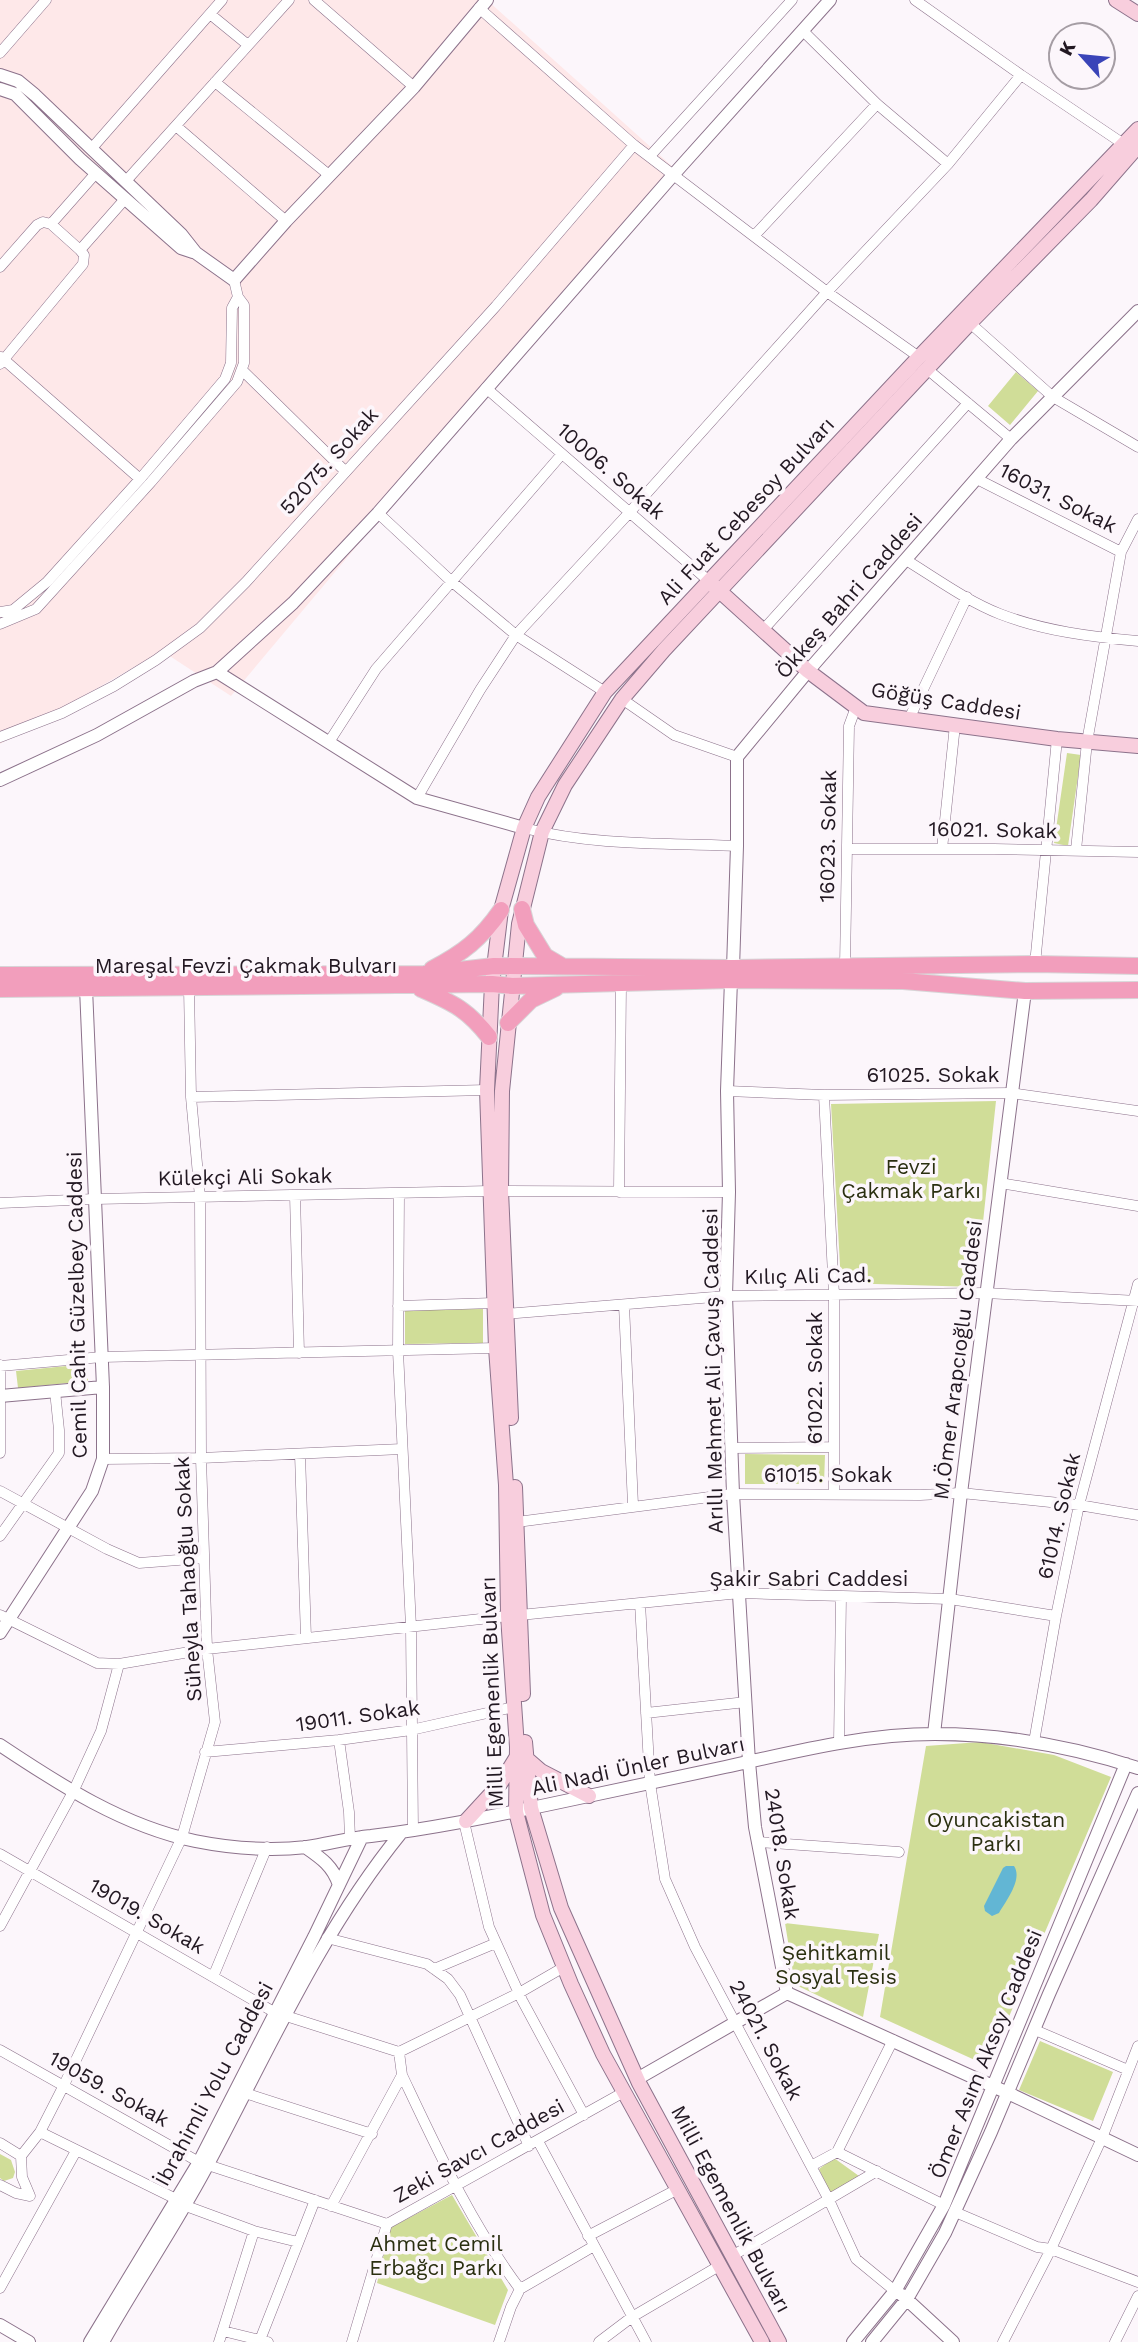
<svg xmlns="http://www.w3.org/2000/svg" width="1138" height="2342" font-family="'Work Sans',sans-serif">
  <rect width="100%" height="100%" fill="#fcf6fb"/>
  <path fill="#fee8e9" d="M0,0H487L674,168L231,696L162,651L0,744Z"/>
  <path fill="#d0dd98" d="M1016,372L1038,391L1010,425L988,406Z
    M1067,753L1081,755L1068,846L1054,843Z
    M996,1101L976,1287L841,1283L831,1104Z
    M483,1309V1343L405,1344V1310Z
    M87,1364L88,1381L18,1388L16,1371Z
    M745,1454L825,1455L824,1484H745Z
    M980,1742L1054,1755L1111,1777L988,2066L880,2017L926,1746Z
    M785,1923L879,1934L863,2017L798,1986L794,1979Z
    M1040,2041L1113,2072L1093,2121L1019,2090Z
    M0,2154L11,2160L15,2172L13,2178L4,2181L0,2178Z
    M834,2158L859,2176L830,2194L819,2169Z
    M452,2195L508,2290L495,2325L377,2283L390,2228Z"/>
  <path fill="#62b6d4" d="M1006,1866H1014C1023,1879 1006,1901 999,1913L992,1916L985,1911L984,1906L1003,1868Z"/>
  <g fill="none" stroke-linecap="round" stroke-linejoin="round">
    <defs>
      <path id="minor" d="M314,0L414,87
        M915,0L1021,75L1125,145
        M479,8L634,145L827,292L919,357
        M210,14L248,45
        M803,31L877,104L948,164
        M0,53L46,0
        M215,82L329,175
        M176,126L286,221
        M92,148L222,0
        M650,156L792,0
        M126,181L289,0
        M51,224L96,173
        M754,236L877,104
        M80,250L125,199
        M0,267L37,225L43,222L51,224L80,250L84,255L83,264L0,364
        M970,323L1053,397L1138,447
        M1,357L140,479
        M927,369L1011,439
        M242,370L345,471
        M486,388L710,582
        M977,479L1121,552
        M378,513L451,581L516,635L605,692
        M906,560C937,579 967,601 1000,614C1044,631 1092,637 1138,641
        M0,612L13,610L47,582L140,479L225,379L231,363L232,308L238,297
        M0,624L36,609L151,482L237,382L244,363V305L238,297L234,280
        M763,630L968,403
        M622,699L674,735L737,757
        M909,719L967,597
        M0,737L62,713L114,686L156,660L200,628L246,582L496,306L634,145
        M329,742L376,669L562,454
        M417,798L480,690L516,635L629,513L827,292L948,164L1021,75
        M524,828C593,846 667,843 737,846
        M847,849H994L1138,852
        M942,849L955,725
        M1076,850L1087,742L1121,552L1138,519
        M1035,964L1057,739
        M845,966L849,726L856,707
        M727,1091L824,1095L1011,1093L1138,1111
        M824,1095L834,1295V1493
        M191,1097L487,1090
        M1000,1183L1138,1206
        M501,1191L729,1192
        M619,1192L621,984
        M399,1193L398,1351L411,1627L413,1831
        M295,1195L299,1353
        M0,1203L95,1199L490,1191
        M624,1305L633,1505
        M398,1306L494,1303
        M505,1314L726,1296L986,1293L1138,1301
        M0,1365V1453
        M0,1366L102,1357L496,1348
        M731,1448L834,1447
        M300,1454L306,1638
        M103,1459L201,1458L402,1449
        M0,1491L107,1549L139,1563L204,1558
        M517,1522L733,1494L920,1495L961,1493L1079,1505L1138,1515
        M0,1536L59,1453V1430L55,1391
        M640,1603L650,1783L665,1879L695,1947L829,2200L856,2259L895,2291
        M0,1615L97,1663L119,1664L207,1649L508,1616
        M520,1615L740,1593L950,1599L1056,1616
        M646,1713L746,1702
        M339,1740L349,1812L350,1839
        M1034,1742L1056,1616L1079,1505L1138,1284
        M839,1743L841,1596
        M205,1752L339,1740L411,1730L514,1707
        M464,1822L489,1927L522,2000L584,2115
        M758,1842L899,1852
        M0,1854L274,2012
        M0,1926L73,1792L101,1731L119,1664
        M327,1938L427,1964L448,1979L460,1995L529,2146
        M434,1969L496,1943
        M213,1977L267,1847
        M286,2016L399,2052L519,1993L564,1967
        M1035,2030L1128,2070
        M893,2040L837,2152L944,2205
        M0,2050L199,2162
        M402,2075C437,2149 471,2224 520,2289
        M245,2093L372,2134
        M40,2132L176,2199
        M538,2141L646,2342
        M0,2143L21,2156L22,2177L30,2196L16,2193L0,2185
        M21,2156L40,2132L64,2085L182,1837L215,1722L207,1649L201,1458L200,1197L191,1097L189,988
        M208,2165L387,2224
        M811,2166L837,2152
        M186,2206L254,2231L298,2242
        M331,2206L402,2075L399,2052
        M955,2212L1037,2247L1051,2249L1138,2282
        M588,2236L678,2189
        M732,2256L877,2171
        M0,2288L76,2151
        M223,2331L268,2342
        M260,2340L315,2200
        M219,2342L254,2231
        M352,2342L387,2224L624,2092
        M499,2342L511,2307L520,2289L594,2246
        M599,2342L632,2317L719,2266
        M1003,2342L1051,2249L1102,2138L1138,2046
        M1115,2342L1138,2296"/>
      <path id="tertiary" d="M0,75L18,81L35,95L181,234L196,253L234,280L286,221L414,87L487,0
        M0,89L15,94L80,159L181,248L193,252
        M217,672L417,798L524,828
        M0,780L97,735L194,681L217,672L293,603L378,513L674,174L830,0
        M733,968L737,846V757L808,671L1011,439L1138,311
        M731,980L727,1091L729,1192L726,1296L733,1494L749,1762L755,1827L787,1993
        M0,1396L103,1387
        M0,1633L92,1491L103,1459V1387L86,988
        M934,1734L961,1493L1025,991
        M0,1745C60,1785 123,1826 195,1841C230,1848 271,1851 307,1847C328,1844 349,1838 371,1836C430,1829 488,1817 546,1805C605,1792 665,1780 725,1767C794,1752 863,1734 935,1734C1003,1734 1073,1747 1138,1768
        M305,1847C321,1858 333,1866 339,1885
        M637,2079L787,1993L1008,2093L1138,2155
        M902,2295L953,2342
        M0,2325L29,2342
        M90,2342L199,2162L314,1937L362,1837
        M103,2342C136,2283 174,2228 206,2168C267,2054 319,1934 401,1833
        M853,2342L895,2291L944,2205L1126,1764
        M872,2342L907,2299L945,2233L991,2132L1049,1994L1138,1793"/>
      <path id="secondary" d="M1116,0L1138,14
        M714,586L808,671L864,713L1057,739L1138,746
        M511,1418L501,1191L502,1091L519,924L542,832L565,785L622,699L664,650L970,323L1091,200L1138,146
        M515,1487L523,1694
        M525,1742L531,1808L561,1908L639,2083L779,2342
        M526,1758L541,1771L589,1796
        M466,1821L500,1784L516,1758
        M762,2342L603,2054L571,1984L543,1915L516,1812L517,1747L508,1616L506,1485L496,1348L487,1090L492,984L501,910L524,828L538,797L605,692L919,357L1138,129"/>
      <path id="primary" d="M522,909L526,925L545,956L562,966
        M432,969C463,953 481,939 501,910
        M0,975L424,974L494,966L733,968L1035,964L1138,966
        M0,989L492,984L512,986L731,980L903,981L1025,991L1138,990
        M421,989C453,1003 467,1009 489,1037
        M508,1023L531,1000L556,988"/>
    </defs>
    <use href="#minor" stroke="#8c728b" stroke-width="11"/>
    <use href="#tertiary" stroke="#8c728b" stroke-width="14"/>
    <use href="#secondary" stroke="#8c728b" stroke-width="16"/>
    <use href="#primary" stroke="#d7d5d7" stroke-width="18"/>
    <use href="#minor" stroke="#fff" stroke-width="10"/>
    <use href="#tertiary" stroke="#fff" stroke-width="12"/>
    <use href="#secondary" stroke="#f8cedd" stroke-width="14"/>
    <use href="#primary" stroke="#f29ebc" stroke-width="16"/>
  </g>
  <g text-anchor="middle" stroke-width="7" stroke-linejoin="round" paint-order="stroke">
    <g font-size="21" fill="#221822" stroke="#fcf6fb">
      <text transform="translate(329 461) rotate(-48)" y="7">52075. Sokak</text>
      <text transform="translate(611 471) rotate(41)" y="7">10006. Sokak</text>
      <text transform="translate(1058 498) rotate(27)" y="7">16031. Sokak</text>
      <text transform="translate(746 511) rotate(-47)" y="7">Ali Fuat Cebesoy Bulvarı</text>
      <text transform="translate(849 596) rotate(-49)" y="7">Ökkeş Bahri Caddesi</text>
      <text transform="translate(946 701) rotate(9)" y="7">Göğüş Caddesi</text>
      <text transform="translate(993 830) rotate(1)" y="7">16021. Sokak</text>
      <text transform="translate(828 836) rotate(-89)" y="7">16023. Sokak</text>
      <text x="246" y="973">Mareşal Fevzi Çakmak Bulvarı</text>
      <text x="933" y="1082">61025. Sokak</text>
      <text transform="translate(245 1177) rotate(-1)" y="7">Külekçi Ali Sokak</text>
      <text transform="translate(808 1276) rotate(-1)" y="7">Kılıç Ali Cad.</text>
      <text transform="translate(77 1305) rotate(-91)" y="7">Cemil Cahit Güzelbey Caddesi</text>
      <text transform="translate(958 1360) rotate(-83)" y="7">M.Ömer Arapcıoğlu Caddesi</text>
      <text transform="translate(713 1371) rotate(-91)" y="7">Arıllı Mehmet Ali Çavuş Caddesi</text>
      <text transform="translate(815 1378) rotate(-90)" y="7">61022. Sokak</text>
      <text x="828" y="1482">61015. Sokak</text>
      <text transform="translate(1059 1516) rotate(-77)" y="7">61014. Sokak</text>
      <text transform="translate(188 1579) rotate(-93)" y="7">Süheyla Tahaoğlu Sokak</text>
      <text x="809" y="1586">Şakir Sabri Caddesi</text>
      <text transform="translate(492 1692) rotate(-92)" y="7">Milli Egemenlik Bulvarı</text>
      <text transform="translate(358 1716) rotate(-8)" y="7">19011. Sokak</text>
      <text transform="translate(638 1766) rotate(-12)" y="7">Ali Nadi Ünler Bulvarı</text>
      <text transform="translate(782 1854) rotate(81)" y="7">24018. Sokak</text>
      <text transform="translate(147 1916) rotate(30)" y="7">19019. Sokak</text>
      <text transform="translate(766 2040) rotate(62)" y="7">24021. Sokak</text>
      <text transform="translate(986 2054) rotate(-68)" y="7">Ömer Asım Aksoy Caddesi</text>
      <text transform="translate(214 2084) rotate(-62)" y="7">İbrahimli Yolu Caddesi</text>
      <text transform="translate(109 2089) rotate(29)" y="7">19059. Sokak</text>
      <text transform="translate(479 2151) rotate(-29)" y="7">Zeki Savcı Caddesi</text>
      <text transform="translate(731 2209) rotate(62)" y="7">Milli Egemenlik Bulvarı</text>
    </g>
    <g font-size="21" fill="#2a2f10" stroke="#fcf6fb">
      <text x="911" y="1174">Fevzi<tspan x="911" dy="24">Çakmak Parkı</tspan></text>
      <text x="996" y="1827">Oyuncakistan<tspan x="996" dy="24">Parkı</tspan></text>
      <text x="836" y="1960">Şehitkamil<tspan x="836" dy="24">Sosyal Tesis</tspan></text>
      <text x="436" y="2251">Ahmet Cemil<tspan x="436" dy="24">Erbağcı Parkı</tspan></text>
    </g>
  </g>
  <g transform="translate(1082 56) rotate(297)"><circle r="33" fill="#fcf6fb" stroke="#a59da4" stroke-width="2"/>
  <path d="M0-5L12 26L0 18L-12 26Z" fill="#3a44b8"/>
  <text y="-10" font-size="19" font-weight="bold" text-anchor="middle" fill="#221822">K</text>
  </g>
</svg>
